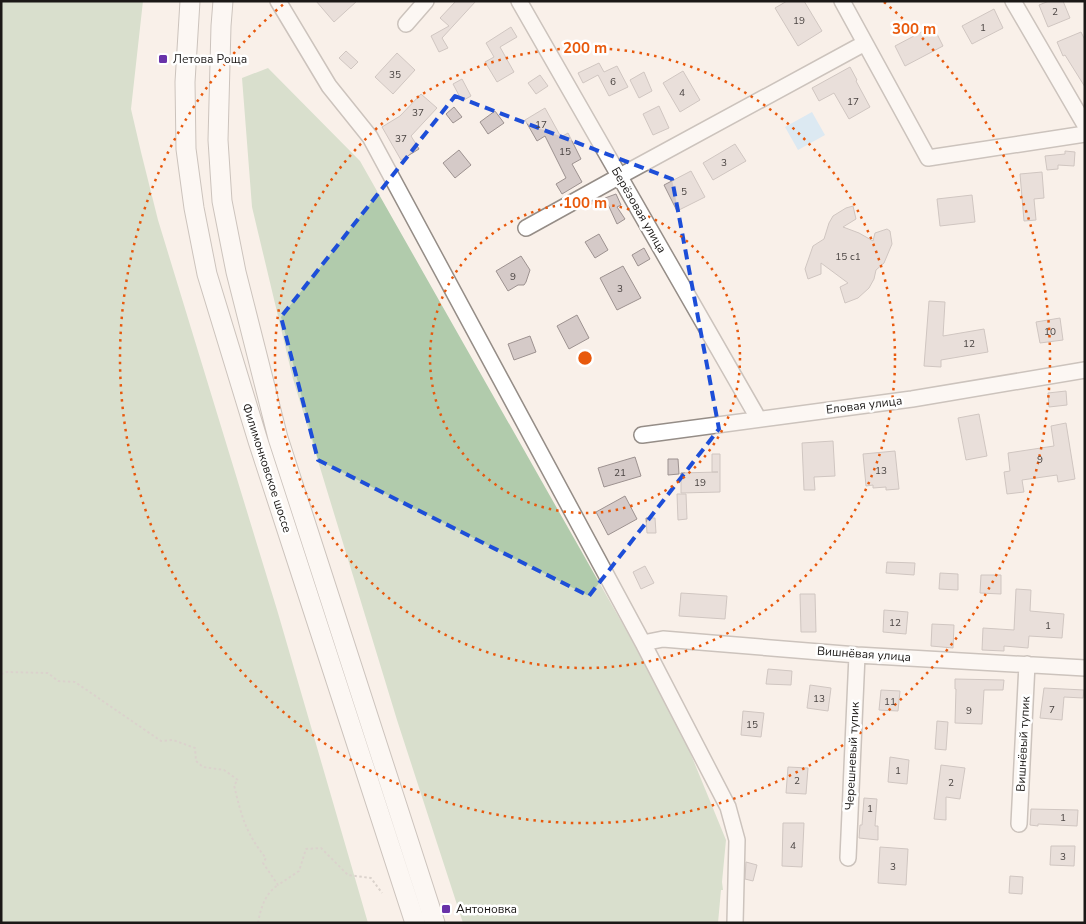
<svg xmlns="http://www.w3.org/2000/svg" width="1086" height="924" font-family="'Nunito Sans',sans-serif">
  <rect width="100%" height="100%" fill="#f9f0e9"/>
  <path fill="#b1cbac" d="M1,1H143L131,109L141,152L158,220L278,613L368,923H1Z
    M268,68L360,161L676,718L726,840L722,882L723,890H721L718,923H463L397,720L293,379L252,207L242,78Z"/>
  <path fill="#b9dffd" d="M812,112L825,135L798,150L785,127Z"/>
  <path fill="#d5cac8" stroke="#9d9290" d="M316,1H357L334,22Z
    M456,1H476L442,38L448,48L439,52L431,36L449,26L440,18Z
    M787,1H804L822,31L798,46L775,8Z
    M1049,1H1063L1070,18L1048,27L1039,5Z
    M994,9L1003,28L972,44L962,26Z
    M933,26L943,46L905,66L895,46Z
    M511,27L517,37L500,47L514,72L497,82L485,62L494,57L486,43Z
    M1081,32L1085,40V87L1065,55L1063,56L1057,42Z
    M346,51L358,62L351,69L339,58Z
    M397,53L415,70L393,94L375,77Z
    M599,63L604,72L617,66L628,87L609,96L598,75L583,83L578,73Z
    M850,67L857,80L856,81L870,107L849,119L834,93L819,101L812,88Z
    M683,71L700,100L680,112L663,83Z
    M644,72L652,91L639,98L630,80Z
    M540,75L548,86L536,94L528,83Z
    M462,79L471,96L462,101L453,84Z
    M421,94L437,108L411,136L419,149L401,160L382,127L400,116Z
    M659,106L669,128L653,135L643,114Z
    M454,107L462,117L453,123L446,114Z
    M545,108L561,137L568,133L581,159L572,164L582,182L562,194L556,184L566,178L545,136L537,141L525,120Z
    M495,111L504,123L488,134L480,122Z
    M735,144L746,161L713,180L703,163Z
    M459,150L471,165L455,178L443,163Z
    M1065,151L1075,152L1074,166L1058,165V169L1047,170L1045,156L1065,154Z
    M691,171L705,197L677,211L664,185Z
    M1042,172L1044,198L1034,199L1036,220L1024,221L1020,174Z
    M616,194L621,205L617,207L625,219L617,224L605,198Z
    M972,195L975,222L940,226L937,199Z
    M853,206L856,219L843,227L859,233L873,241L875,233L887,229L890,231L892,244L884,263L876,270L874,279L869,288L858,298L845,303L840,287L848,283L821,263V274L808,279L805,269L813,246L824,239L829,223L833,216L846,208Z
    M599,234L608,250L595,258L585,242Z
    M644,248L650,259L638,266L632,255Z
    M521,256L530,270L526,282L524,285H518L508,291L496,271Z
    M623,266L641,298L617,310L600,278Z
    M929,301L945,302L943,336L984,329L988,352L941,360V367L924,366Z
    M577,315L589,338L569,349L557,326Z
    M1060,318L1063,340L1040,343L1036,322Z
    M530,336L536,352L514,360L508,344Z
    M1066,391L1067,405L1049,407L1048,393Z
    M979,414L987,456L966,460L958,418Z
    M1066,423L1075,479L1058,482L1057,475L1022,480L1024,492L1007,494L1004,472L1010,471L1008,453L1054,446L1051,426Z
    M833,441L835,476L814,477L815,490H804L802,443Z
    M895,451L899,489L886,490V487L873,488V485L866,486L863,454Z
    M712,454H720V492L681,493V473L718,472H712Z
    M635,457L641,476L604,487L598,468Z
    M668,459H678L679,474L668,475Z
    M677,494H686L687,519L678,520Z
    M625,496L637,519L608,535L596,512Z
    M646,518H655L656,533H647Z
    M887,562L915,563L914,575L886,573Z
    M645,566L654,583L641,589L633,572Z
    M940,573L958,574V590L939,589Z
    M981,575H1001V594L980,593Z
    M1016,589L1031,590L1030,611L1064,614L1062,638L1029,636L1028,648L1004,646V651L982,650L983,628L1014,630Z
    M681,593L727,596L725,619L679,616Z
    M800,594H815L816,632H801Z
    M884,610L908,612L906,634L883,632Z
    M932,624L954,625L953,648L931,646Z
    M768,669L792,671L791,685L766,684Z
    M955,679L1004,680L1003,690H984L982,724L955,723L956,689H955Z
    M810,685L831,688L828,711L807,708Z
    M1044,688L1084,690L1083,698L1064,697L1062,720L1040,718Z
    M881,690L900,691L898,711L879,710Z
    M743,711L764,713L761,737L741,735Z
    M937,721L948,722L946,750L935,749Z
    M890,757L909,760L907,784L888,782Z
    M941,765L965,768L960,799L946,797V820L934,819Z
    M788,767L808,768L806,794L786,793Z
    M864,798L877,799L875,826H878V840L859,838L860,825H862Z
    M1031,809L1078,810L1077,826L1038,824V826L1030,825Z
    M783,823H804L802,867L782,866Z
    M1051,846H1075L1074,866L1050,865Z
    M880,847L908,849L906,885L878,883Z
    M746,862L757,865L753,881L745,879Z
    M1010,876L1023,877L1022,894L1009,893Z"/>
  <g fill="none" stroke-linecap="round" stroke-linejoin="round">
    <defs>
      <path id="minor" d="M278,1L329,86L370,137L643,643L728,807L737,840L735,923
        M519,1L758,418
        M842,1L928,158L1085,134
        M1013,1L1085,125
        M406,24L426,1
        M526,228L620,176L865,43
        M642,435L912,399L1085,370
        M643,643L663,639L857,655L1085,668
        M1019,824L1027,664
        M848,858L857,655"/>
      <path id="major" d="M190,1L185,82L186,149L194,208L207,274L258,441L415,923
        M223,1L221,26L218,140L222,201L236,272L278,438L435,923"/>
    </defs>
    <use href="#minor" stroke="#958d87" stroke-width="18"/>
    <use href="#major" stroke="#958d87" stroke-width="21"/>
    <path stroke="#b6aea9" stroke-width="2" stroke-dasharray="2.5 2.5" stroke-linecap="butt" d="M1,674L7,672L48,673L58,681L75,682L161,741L173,740L195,748L196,761L203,767L224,770L238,780L234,785C241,815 246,834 266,858L263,863L278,885L299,871L306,849L321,848L348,875L371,878L382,893
      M258,923C261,907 265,894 278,885"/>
    <use href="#minor" stroke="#fff" stroke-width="15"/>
    <use href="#major" stroke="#fff" stroke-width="19"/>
  </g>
  <path d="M0 0H1086V924H0ZM455,96L672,179L719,429L589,596L318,460L281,317Z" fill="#f9f0e9" fill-opacity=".55" fill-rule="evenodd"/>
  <path fill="none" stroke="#1d4ed8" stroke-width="4" stroke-dasharray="10 6" stroke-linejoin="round" d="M455,96L672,179L719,429L589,596L318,460L281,317Z"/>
  <g fill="none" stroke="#e8590c" stroke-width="2.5" stroke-dasharray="2.5 5">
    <circle cx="585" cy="358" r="155"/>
    <circle cx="585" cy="358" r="310"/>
    <path d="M884 2A465 465 0 1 1 286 2"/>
  </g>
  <g fill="#6932a9" stroke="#fff" stroke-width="2">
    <rect x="158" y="54" width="10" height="10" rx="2.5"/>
    <rect x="441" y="904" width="10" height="10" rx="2.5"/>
  </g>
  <g text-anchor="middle" stroke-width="5" stroke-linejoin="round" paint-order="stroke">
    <g font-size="10" fill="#4a4442">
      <text x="1055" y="15">2</text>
      <text x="799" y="24">19</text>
      <text x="983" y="31">1</text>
      <text x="395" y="78">35</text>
      <text x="613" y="85">6</text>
      <text x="682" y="96">4</text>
      <text x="853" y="105">17</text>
      <text x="418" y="116">37</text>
      <text x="541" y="128">17</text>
      <text x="401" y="142">37</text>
      <text x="565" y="155">15</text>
      <text x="724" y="166">3</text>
      <text x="684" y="195">5</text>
      <text x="848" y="260">15 с1</text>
      <text x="513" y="280">9</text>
      <text x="620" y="292">3</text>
      <text x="1050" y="335">10</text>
      <text x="969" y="347">12</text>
      <text x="1040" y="463">9</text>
      <text x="881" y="474">13</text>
      <text x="620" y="476">21</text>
      <text x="700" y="486">19</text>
      <text x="895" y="626">12</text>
      <text x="1048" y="629">1</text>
      <text x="819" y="702">13</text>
      <text x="890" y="705">11</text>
      <text x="1052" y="713">7</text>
      <text x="969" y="714">9</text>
      <text x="752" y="728">15</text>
      <text x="898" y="774">1</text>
      <text x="797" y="784">2</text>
      <text x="951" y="786">2</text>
      <text x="870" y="812">1</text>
      <text x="1063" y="821">1</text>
      <text x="793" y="849">4</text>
      <text x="1063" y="860">3</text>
      <text x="893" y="870">3</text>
    </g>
    <g font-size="12" fill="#1b1816" stroke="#fff" text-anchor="start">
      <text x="173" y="63">Летова Роща</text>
      <text x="456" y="913">Антоновка</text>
    </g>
    <g font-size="12" fill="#1b1816" stroke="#fff">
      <text transform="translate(639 210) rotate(60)" y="4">Берёзовая улица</text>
      <text transform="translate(864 405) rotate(-7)" y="4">Еловая улица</text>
      <text transform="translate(267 468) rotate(72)" y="4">Филимонковское шоссе</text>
      <text transform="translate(864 654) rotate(4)" y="4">Вишнёвая улица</text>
      <text transform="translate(1023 744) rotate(-87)" y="4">Вишнёвый тупик</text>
      <text transform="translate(852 756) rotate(-87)" y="4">Черешневый тупик</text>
    </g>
  </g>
  <circle cx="585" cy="358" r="8" fill="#e8590c" stroke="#fff" stroke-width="2.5"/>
  <g font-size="15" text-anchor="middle" font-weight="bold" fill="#e8590c" stroke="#fff" stroke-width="5" stroke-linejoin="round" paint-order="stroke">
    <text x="914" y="34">300 m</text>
    <text x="585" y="53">200 m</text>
    <text x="585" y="208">100 m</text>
  </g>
  <rect width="1086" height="924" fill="none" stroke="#1b1816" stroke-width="5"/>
</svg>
